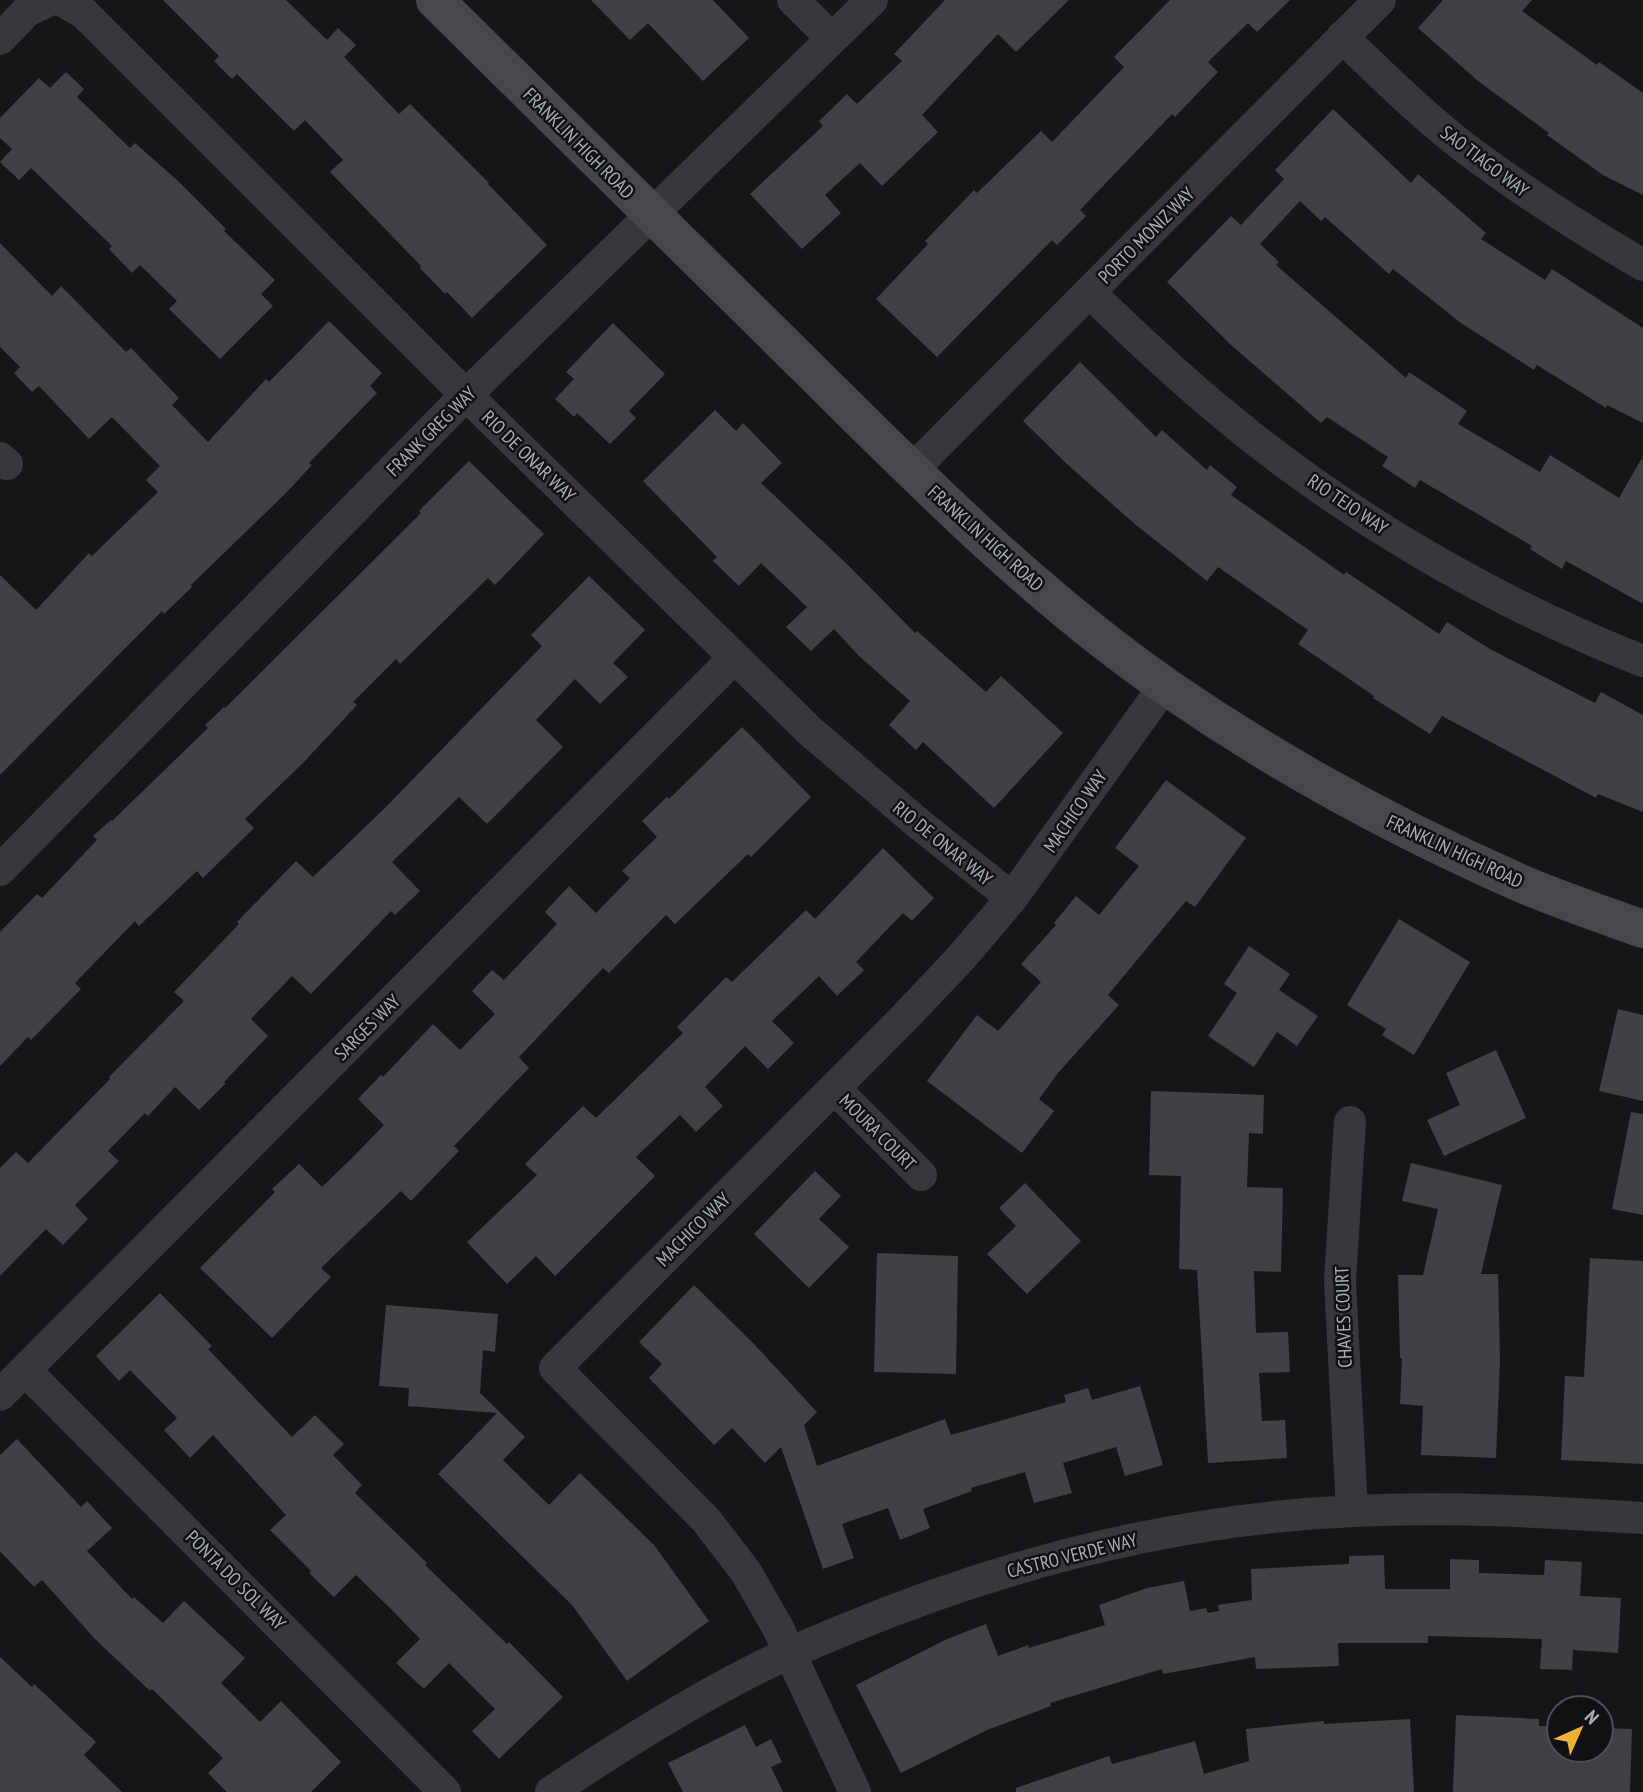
<svg xmlns="http://www.w3.org/2000/svg" width="1643" height="1792" font-family="'PT Sans Narrow',sans-serif">
  <rect width="100%" height="100%" fill="#161618"/>
  <path fill="#404145" d="M163,0H286L327,40L338,28L356,45L344,57L399,114L410,104L489,183L488,184L547,245L472,318L447,292L445,294L420,268L421,266L330,172L343,160L305,120L294,131L237,74L232,79L214,61L219,56Z
    M591,0H713L749,38L703,81L648,23L630,40Z
    M945,0H1069L1016,52L998,34L922,115L938,132L882,186L860,163L825,195L841,213L802,249L750,194L823,126L819,121L847,94L857,104L902,61L894,54Z
    M1170,0H1290L1257,32L1248,23L1208,62L1218,72L1175,117L1172,114L1080,210L1086,216L1057,245L1052,240L937,357L876,299L928,244L925,241L974,190L977,193L1041,131L1052,142L1124,67L1114,57Z
    M1443,0H1532L1522,11L1597,65L1599,62L1643,93V195L1603,175L1547,135L1549,133L1478,81L1418,28Z
    M66,72L84,89L77,97L130,148L135,143L177,180L226,229L224,231L275,280L261,294L273,306L220,359L169,309L177,301L140,265L132,273L109,249L112,246L31,168L19,180L0,162L12,149L0,138V118L39,78L50,88Z
    M1333,109L1411,183L1418,174L1486,233L1481,239L1545,280L1552,269L1643,328V423L1607,405L1606,408L1537,365L1534,370L1461,323L1393,269L1389,274L1325,217L1321,221L1300,201L1260,244L1279,262L1276,265L1406,378L1409,372L1467,411L1458,424L1540,472L1550,455L1619,498L1643,456V604L1566,561L1562,569L1530,549L1532,546L1420,480L1415,488L1382,466L1388,457L1327,417L1321,423L1231,345L1167,282L1231,216L1241,225L1284,179L1275,170Z
    M0,243L52,296L61,286L126,352L131,348L179,398L172,405L208,442L266,379L269,382L329,321L382,373L370,386L377,393L309,463L312,465L287,492L191,585L192,587L164,614L162,611L0,775V575L36,610L89,553L92,556L158,492L146,480L160,466L112,417L89,439L39,386L32,392L14,373L20,367L0,347Z
    M613,323L665,374L629,411L636,418L610,444L577,413L574,417L555,399L574,379L566,372Z
    M1080,362L1156,437L1162,430L1207,470L1210,465L1237,487L1231,495L1344,575L1346,572L1439,634L1447,622L1490,649L1595,703L1601,692L1643,715V812L1598,794L1596,798L1442,716L1430,734L1373,698L1374,696L1298,644L1308,630L1218,567L1207,581L1136,525L1068,465L1023,421Z
    M715,410L736,431L743,423L782,463L761,483L849,566L915,633L917,631L986,692L1001,676L1063,733L994,808L923,742L916,750L889,725L910,701L859,656L834,629L811,651L786,627L807,607L761,563L739,586L713,561L717,557L643,481Z
    M469,461L544,534L495,585L488,578L400,664L396,659L353,702L357,705L303,763L245,819L254,828L203,878L197,871L139,926L135,921L75,983L81,989L31,1040L28,1037L0,1066V932L37,894L42,898L97,840L93,836L111,820L112,821L208,728L205,725L224,707L225,708L421,513L419,511Z
    M589,576L645,630L613,663L628,677L600,704L575,679L536,720L563,747L487,824L459,797L392,862L420,891L395,915L391,911L311,994L292,976L251,1019L268,1036L224,1082L226,1083L199,1110L175,1087L148,1116L145,1113L108,1151L119,1161L75,1205L88,1219L63,1245L46,1229L0,1276V1168L16,1152L28,1163L110,1079L109,1077L184,1001L174,992L239,924L237,922L296,861L313,877L386,807L542,646L531,635Z
    M742,727L811,797L751,857L748,854L675,924L666,915L609,973L603,968L519,1057L529,1068L454,1146L459,1151L411,1201L401,1191L321,1268L331,1277L272,1338L200,1268L275,1192L272,1189L299,1164L322,1187L355,1155L384,1125L358,1099L381,1075L383,1077L433,1024L460,1050L495,1014L472,991L492,970L504,980L557,924L545,912L569,886L596,913L630,878L622,871L657,837L642,821L667,797L669,799Z
    M1166,780L1246,838L1195,907L1186,901L1108,995L1119,1005L1058,1073L1039,1099L1054,1111L1022,1153L927,1081L977,1015L998,1031L1041,982L1021,964L1056,925L1054,923L1076,896L1099,915L1139,866L1115,848Z
    M883,848L934,898L912,921L903,913L856,962L864,970L837,996L819,976L772,1021L794,1043L768,1069L745,1046L705,1087L723,1106L696,1132L680,1115L636,1157L655,1176L555,1276L536,1256L507,1284L467,1242L537,1175L525,1164L583,1106L596,1118L683,1033L677,1027L726,977L732,982L806,910L815,919Z
    M1399,919L1470,962L1414,1055L1382,1035L1386,1029L1347,1005Z
    M1249,946L1290,974L1279,990L1318,1016L1297,1046L1277,1032L1254,1067L1208,1036L1237,993L1224,984Z
    M1618,1009L1643,1015V1101L1599,1091Z
    M1496,1050L1526,1118L1444,1156L1427,1120L1460,1105L1446,1073Z
    M1151,1091L1264,1095L1263,1134L1249,1133L1247,1187L1283,1188L1281,1272L1254,1271L1256,1333L1288,1332L1290,1372L1259,1373L1262,1421L1285,1420L1287,1458L1208,1463L1197,1270L1179,1269L1181,1176L1149,1175Z
    M1631,1112L1643,1114V1215L1612,1209Z
    M1411,1163L1502,1185L1481,1274H1498L1500,1360L1496,1458L1421,1455L1423,1406L1400,1404L1402,1358H1400L1398,1275H1423L1438,1209L1402,1201Z
    M815,1171L841,1196L819,1219L849,1247L809,1288L754,1234Z
    M1025,1183L1081,1241L1027,1294L987,1254L1016,1226L999,1208Z
    M877,1253L958,1256L956,1374L874,1372Z
    M1590,1258L1643,1261V1464L1561,1460L1565,1376L1584,1377Z
    M694,1285L753,1343L817,1412L804,1425L817,1466L945,1419L951,1435L1066,1402L1064,1395L1088,1388L1092,1400L1140,1386L1163,1465L1125,1476L1116,1447L1063,1463L1072,1493L1034,1503L1025,1472L971,1488L972,1491L923,1509L930,1528L900,1540L888,1508L842,1524L854,1558L823,1569L781,1447L765,1463L732,1428L714,1445L649,1378L662,1364L639,1342Z
    M160,1293L212,1346L208,1349L292,1437L315,1415L344,1444L333,1455L362,1485L355,1493L427,1563L425,1565L507,1644L509,1642L563,1697L499,1759L472,1731L495,1709L449,1663L424,1689L396,1663L420,1639L393,1611L356,1575L334,1597L309,1573L311,1571L270,1530L286,1515L213,1435L190,1458L164,1430L177,1418L130,1370L119,1381L96,1356Z
    M386,1305L498,1314L495,1352L483,1350L480,1393L525,1437L503,1460L549,1505L580,1473L654,1545L709,1621L627,1681L572,1605L438,1474L497,1413L408,1406L409,1388L379,1386Z
    M17,1439L81,1507L87,1501L112,1528L87,1551L132,1599L134,1597L163,1623L184,1601L245,1658L221,1683L260,1722L281,1701L341,1762L311,1792H227L208,1773L223,1758L152,1689L150,1691L95,1639L42,1580L34,1587L0,1551V1455Z
    M1384,1555L1385,1589H1450V1559L1479,1560V1573L1544,1575L1545,1560L1582,1562L1580,1596L1621,1598L1618,1653L1573,1650L1572,1670L1540,1669L1542,1639L1428,1636V1643H1338L1339,1666L1256,1669L1255,1657L1163,1674L1162,1669L1050,1703L1051,1706L987,1730L901,1773L856,1685L947,1639L986,1624L998,1656L1028,1645L1029,1648L1105,1625L1099,1605L1147,1588L1184,1581L1190,1611L1206,1608L1208,1613L1219,1611L1218,1605L1252,1600L1251,1569L1349,1564V1556Z
    M0,1657L32,1687L34,1684L96,1742L84,1755L122,1792H0Z
    M1456,1715L1539,1719V1726H1559V1750H1601V1728L1632,1729L1630,1792H1453Z
    M1410,1719L1414,1792H1016V1788L1109,1756L1112,1764L1195,1741L1204,1774L1249,1761L1246,1729L1324,1721V1724Z
    M745,1725L756,1747L771,1739L782,1762L771,1767L783,1792H683L668,1763Z"/>
  <g fill="none" stroke-linecap="round" stroke-linejoin="round">
    <path stroke="#37383d" stroke-width="32" d="M61,0L84,13L466,395L811,732L919,824L1012,898
      M793,0L832,39
      M1342,37C1383,76 1424,117 1469,151C1525,193 1583,230 1643,265
      M0,39L27,11L50,0
      M1089,292C1134,335 1179,378 1227,417C1347,517 1497,604 1643,661
      M0,458L7,464
      M912,470L1380,0
      M0,870L466,395L872,0
      M834,1088L921,1175
      M1350,1122L1340,1281L1352,1511
      M25,1370L445,1792
      M0,1395L734,658
      M551,1792C617,1748 683,1706 754,1670C783,1655 813,1643 844,1630C1005,1563 1179,1519 1354,1511C1451,1506 1547,1512 1643,1518
      M855,1792L778,1628L746,1572L706,1520L555,1368L905,1017L960,959L1012,898L1165,685"/>
    <path stroke="#45474d" stroke-width="38" d="M435,0C561,125 688,250 815,375C927,486 1038,598 1168,688C1281,766 1401,831 1527,886C1565,902 1604,915 1643,929"/>
  </g>
  <g text-anchor="middle" stroke-width="5" stroke-linejoin="round" paint-order="stroke">
    <g font-size="19" fill="#a8adb8" stroke="#111113">
      <text transform="translate(579 143) rotate(45)" y="7">FRANKLIN HIGH ROAD</text>
      <text transform="translate(1485 161) rotate(37)" y="7">SAO TIAGO WAY</text>
      <text transform="translate(1146 235) rotate(-45)" y="7">PORTO MONIZ WAY</text>
      <text transform="translate(431 431) rotate(-45)" y="7">FRANK GREG WAY</text>
      <text transform="translate(529 456) rotate(44)" y="7">RIO DE ONAR WAY</text>
      <text transform="translate(1348 504) rotate(34)" y="7">RIO TEJO WAY</text>
      <text transform="translate(986 538) rotate(42)" y="7">FRANKLIN HIGH ROAD</text>
      <text transform="translate(1075 811) rotate(-55)" y="7">MACHICO WAY</text>
      <text transform="translate(943 843) rotate(39)" y="7">RIO DE ONAR WAY</text>
      <text transform="translate(1455 851) rotate(25)" y="7">FRANKLIN HIGH ROAD</text>
      <text transform="translate(367 1027) rotate(-45)" y="7">SARGES WAY</text>
      <text transform="translate(878 1132) rotate(45)" y="7">MOURA COURT</text>
      <text transform="translate(693 1229) rotate(-45)" y="7">MACHICO WAY</text>
      <text transform="translate(1343 1317) rotate(-92)" y="7">CHAVES COURT</text>
      <text transform="translate(1072 1555) rotate(-14)" y="7">CASTRO VERDE WAY</text>
      <text transform="translate(236 1580) rotate(45)" y="7">PONTA DO SOL WAY</text>
    </g>
  </g>
  <g transform="translate(1580 1729) rotate(45)"><circle r="33" fill="#111113" stroke="#4d4f55" stroke-width="2"/>
  <path d="M0-5L12 26L0 18L-12 26Z" fill="#f2b134"/>
  <text y="-10" font-size="19" font-weight="bold" text-anchor="middle" fill="#a8adb8">N</text>
  </g>
</svg>
